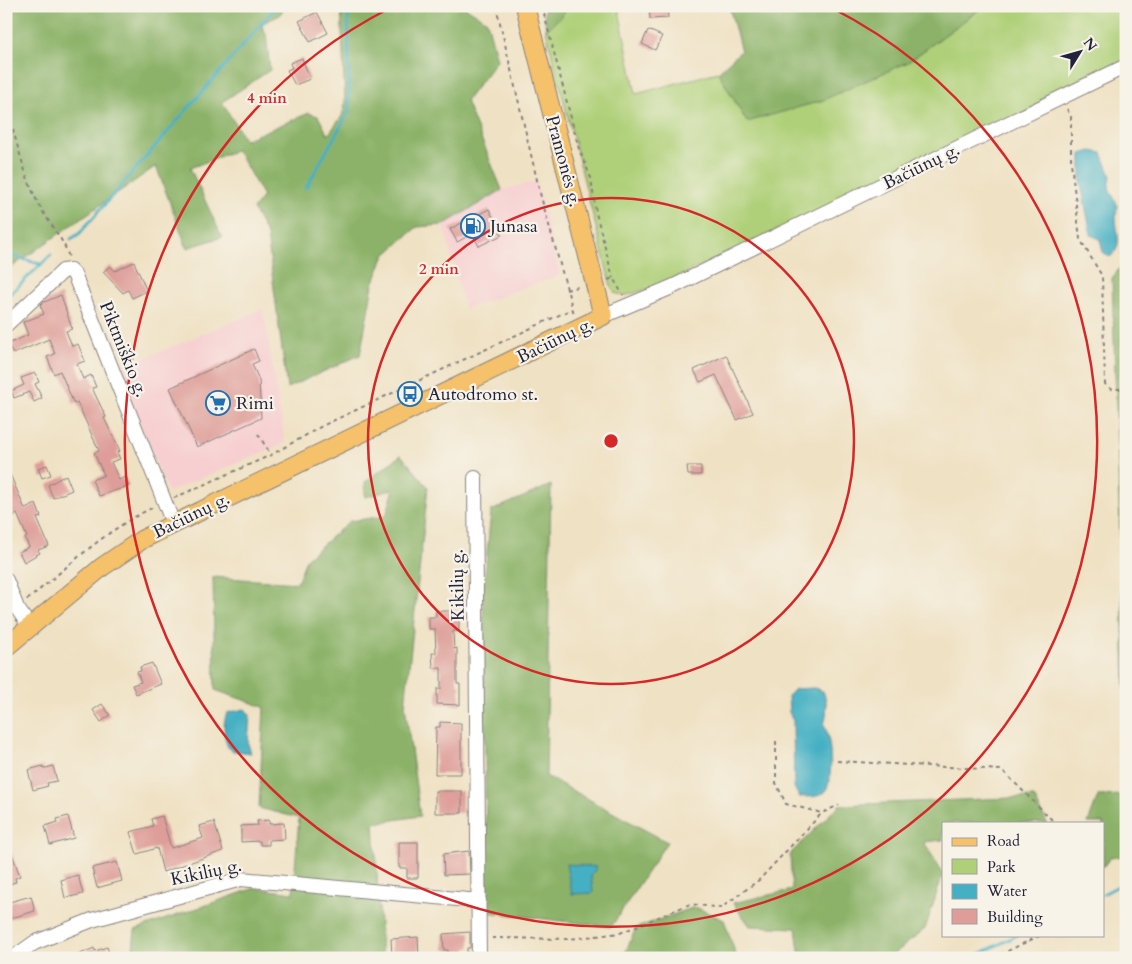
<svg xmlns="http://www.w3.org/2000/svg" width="1132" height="964" font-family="Cardo,serif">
  <rect width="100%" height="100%" fill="#f7f3e8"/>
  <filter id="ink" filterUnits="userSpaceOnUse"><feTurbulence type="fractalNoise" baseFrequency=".02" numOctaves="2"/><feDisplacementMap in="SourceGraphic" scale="10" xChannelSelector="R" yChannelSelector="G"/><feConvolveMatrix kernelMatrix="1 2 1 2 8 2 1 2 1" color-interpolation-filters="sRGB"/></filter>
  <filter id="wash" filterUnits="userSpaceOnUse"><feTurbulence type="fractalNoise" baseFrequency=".0096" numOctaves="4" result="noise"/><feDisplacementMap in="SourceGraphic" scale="20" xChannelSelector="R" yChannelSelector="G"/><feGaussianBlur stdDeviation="1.12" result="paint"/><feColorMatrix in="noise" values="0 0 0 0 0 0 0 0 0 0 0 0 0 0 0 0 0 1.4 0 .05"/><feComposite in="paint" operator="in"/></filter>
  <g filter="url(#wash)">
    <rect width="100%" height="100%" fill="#efe1c3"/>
    <path fill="#f7cfd1" d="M536,181L560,275L465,309L443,225L502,190Z
      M263,309L285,443L168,492L118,369Z"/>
    <path fill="#afd078" stroke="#68795a" d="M571,6H618L636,94L718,72L747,122L908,62L984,6H1126V66L658,286L624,296L615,293L611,286L546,31Z"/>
    <path fill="#8bb268" stroke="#566a52" d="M6,6H287L278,16L263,23L262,27L266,34L270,70L222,102L245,140L309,113L318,116L328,135L342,116L345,103L341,6H463L487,21L497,60L466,101L502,190L443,225L417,227L385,255L373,284L360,355L287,388L267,235L253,209L263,196L237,150L190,168L222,237L187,248L156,166L6,271Z
      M544,6H571L546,31Z
      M729,6H984L908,62L821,101L747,122L718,72L741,51Z
      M1126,260V718L1112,278Z
      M401,455L428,487L405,705L420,816L374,823L382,958H132L135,930L255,888L293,893L299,818L259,808L264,707L215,690L213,577L297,583L306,559L350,521L386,516L394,489L365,497V482Z
      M551,485L546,776L667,842L611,927L487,912L483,594L491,511Z
      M1126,795V856L1110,858L1103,867V823H1088L1098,796Z
      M1034,797L1047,823H943V840L924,842L943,874L925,929L889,958H800L796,928L750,926L733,903L792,890L790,854L839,805Z
      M695,907L724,920L737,958H623L636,928Z"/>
    <path fill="#45b0c3" stroke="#34697f" d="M1091,151L1102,153L1111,176L1109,188L1118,206C1111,225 1127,244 1110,257L1103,252L1100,239L1091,235L1081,184V154Z
      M814,688L823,691C828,703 827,713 824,725C831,736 834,781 825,791C819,799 808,796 799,797L794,787L793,720L789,712L788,696L795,689Z
      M245,709L250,715L248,744L251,753L234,751L228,748C224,735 222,726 227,713Z
      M566,864L597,867L591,875L593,893L572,894Z"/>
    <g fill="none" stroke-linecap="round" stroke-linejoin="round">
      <path stroke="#45b0c3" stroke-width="3" d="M306,188L349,111L348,6
        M71,239L79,234L277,6
        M6,254L40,264
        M6,298L51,255
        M1103,894L1126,882
        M971,958L1018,935"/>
    </g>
    <g id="blocks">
      <path fill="#de9d98" d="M649,6H667L668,18L650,19Z
        M317,12L328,33L310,42L299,21Z
        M648,30L662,36L655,50L642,44Z
        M302,58L310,79L295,85L287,70L292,68L290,63Z
        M489,209L502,235L479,246L472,234L457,242L450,229Z
        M134,262L147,291L132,298L128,290L123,293L103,272L110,266L115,271Z
        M61,295L72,329L66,331L72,346L78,344L85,361L77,364L83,379L91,375L96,387L92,388L106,417L104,418L120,451L117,452L120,459L111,462L119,480L125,477L129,486L99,496L92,480L104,475L94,453L99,451L77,402L74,404L60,371L54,374L47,357L55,354L49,339L13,354L8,344L28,335L23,322L44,314L40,305L42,303Z
        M254,349L259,361L252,364L259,380L261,418L197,447L170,388Z
        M726,355L753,413L737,420L716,375L700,382L694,370Z
        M35,373L39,382L35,384L42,398L34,402L29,392L14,398L11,391L24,385L21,378Z
        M6,465L25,509L36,504L41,517L37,518L49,546L38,550L40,553L24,562L19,552L29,547L25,538L27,537L17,514L6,519Z
        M47,465L51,475L42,478L38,468Z
        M687,466H701V475H688Z
        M66,475L72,490L53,498L48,485Z
        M436,611H455L456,619H459V631H453L454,649L457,648V684H460V705L437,704V689H441V668H433L432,653H436L435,629H429V617H436Z
        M152,663L161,684L136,694L132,685L141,682L137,672L141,671L140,667Z
        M102,704L110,715L101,722L93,710Z
        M440,722L461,723V774H435L436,727H440Z
        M43,766V769L53,766L57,781L47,783L48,786L33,790L28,770Z
        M435,791H462V813H435Z
        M68,816L74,838L50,845L45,826L58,822L57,819Z
        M162,816L171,848L203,838L199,826L214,822L223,851L163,872L157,848L137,854L130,832L153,826L151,819Z
        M269,820V824L284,823L285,839L269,840V845H260V841L241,842V826L258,825L257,821Z
        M399,842H418V878H407V868H399Z
        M6,846H9L20,876L15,878L16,882L6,885Z
        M469,851L470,874L444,875L443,854Z
        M117,862L122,881L97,888L92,868Z
        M78,875L83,894L65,898L61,880Z
        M31,896L35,911L8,919L6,903Z
        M470,932V948H467V958H448V950H444L443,934Z
        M418,937L419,958L392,956L391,939Z
        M107,947L111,958H71L94,948L95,951Z"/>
    </g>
  </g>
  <g filter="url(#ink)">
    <use href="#blocks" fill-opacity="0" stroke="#88827f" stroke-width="1"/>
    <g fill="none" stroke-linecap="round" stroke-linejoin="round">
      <defs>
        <path id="minor" d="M603,316L672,287L1126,66
          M6,325L63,271L70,270L74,274L173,523
          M475,478L479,958
          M6,580L17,608L30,627
          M13,958L34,943L92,920L241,879L479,901"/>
        <path id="major" d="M6,647L102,567L143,539L603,316L525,6"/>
      </defs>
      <use href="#minor" stroke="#88827f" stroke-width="16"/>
      <use href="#major" stroke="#88827f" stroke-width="20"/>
      <path stroke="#88827f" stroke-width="2" stroke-dasharray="4 4" stroke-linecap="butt" d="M496,6L541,197L574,314
        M542,6L579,149L591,178L596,213L613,278
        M6,106C16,138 23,172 37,201C46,221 63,236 69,258
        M1067,109L1071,117V162L1080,239L1102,276L1105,384L1111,389H1126
        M608,280L613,278L623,295
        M566,290L581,286
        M258,434L271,455
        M174,498L271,455L324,425L572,309
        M27,600C68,567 106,529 154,507
        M776,741V783L786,804L822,813L839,805
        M837,761L1002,770L1055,823
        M492,938L570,939L620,933L690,904L721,908L759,880L822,813
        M993,958L1041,935"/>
      <use href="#minor" stroke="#fff" stroke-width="14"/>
      <use href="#major" stroke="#f5c16b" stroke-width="18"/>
    </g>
  </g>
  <g fill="none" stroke="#d62828" stroke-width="2.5">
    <circle cx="611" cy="441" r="243"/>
    <path d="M832 8A486 486 0 1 1 390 8"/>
  </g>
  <defs>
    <symbol id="fuel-ring" viewBox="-11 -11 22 22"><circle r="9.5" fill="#f7f3e8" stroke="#1f6fb2" stroke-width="1.5"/><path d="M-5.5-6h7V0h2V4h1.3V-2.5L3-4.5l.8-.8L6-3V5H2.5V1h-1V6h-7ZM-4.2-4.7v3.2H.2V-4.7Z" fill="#1f6fb2"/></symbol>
    <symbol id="bus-ring" viewBox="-11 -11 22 22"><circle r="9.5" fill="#f7f3e8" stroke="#1f6fb2" stroke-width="1.5"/><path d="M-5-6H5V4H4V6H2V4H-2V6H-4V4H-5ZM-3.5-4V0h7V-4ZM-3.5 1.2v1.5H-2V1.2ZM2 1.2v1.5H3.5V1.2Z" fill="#1f6fb2"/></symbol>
    <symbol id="supermarket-ring" viewBox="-11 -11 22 22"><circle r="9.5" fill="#f7f3e8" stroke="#1f6fb2" stroke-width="1.5"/><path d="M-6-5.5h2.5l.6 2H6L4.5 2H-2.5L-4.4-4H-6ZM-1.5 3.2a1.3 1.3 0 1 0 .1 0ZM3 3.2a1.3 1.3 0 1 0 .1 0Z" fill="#1f6fb2"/></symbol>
  </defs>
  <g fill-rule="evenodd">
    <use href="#fuel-ring" x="459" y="212" width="28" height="28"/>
    <use href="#bus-ring" x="396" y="380" width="28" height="28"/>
    <use href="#supermarket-ring" x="204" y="389" width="28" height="28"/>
  </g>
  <g text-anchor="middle" stroke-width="4.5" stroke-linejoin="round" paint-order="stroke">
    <g font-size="18" fill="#22223b" stroke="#f7f3e8">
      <text transform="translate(564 161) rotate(75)" y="6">Pramonės g.</text>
      <text transform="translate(921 166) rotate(-26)" y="6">Bačiūnų g.</text>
      <text transform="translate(555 340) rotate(-26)" y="6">Bačiūnų g.</text>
      <text transform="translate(124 349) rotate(68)" y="6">Piktmiškio g.</text>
      <text transform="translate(191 515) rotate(-26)" y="6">Bačiūnų g.</text>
      <text transform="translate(457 585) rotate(-91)" y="6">Kikilių g.</text>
      <text transform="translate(206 872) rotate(-12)" y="6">Kikilių g.</text>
    </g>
    <g font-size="18" fill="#22223b" stroke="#f7f3e8" text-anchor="start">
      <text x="490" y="232">Junasa</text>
      <text x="428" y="400">Autodromo st.</text>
      <text x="236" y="409">Rimi</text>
    </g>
  </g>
  <circle cx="611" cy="441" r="8" fill="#d62828" stroke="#f7f3e8" stroke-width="2.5"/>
  <g font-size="15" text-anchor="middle" font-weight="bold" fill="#d62828" stroke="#f7f3e8" stroke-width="4.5" stroke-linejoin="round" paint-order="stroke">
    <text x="267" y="103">4 min</text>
    <text x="439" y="274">2 min</text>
  </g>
  <rect width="1132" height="964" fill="none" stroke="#f7f3e8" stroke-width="25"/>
  <rect x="942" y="822" width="162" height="115" fill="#f7f3e8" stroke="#a29fa3"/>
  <rect x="952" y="838" width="25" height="8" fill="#f5c16b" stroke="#a29fa3"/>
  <text x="987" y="846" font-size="15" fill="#22223b">Road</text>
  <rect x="952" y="859" width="25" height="15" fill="#afd078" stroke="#a29fa3"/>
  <text x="987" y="872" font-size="15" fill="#22223b">Park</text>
  <rect x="952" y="884" width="25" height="15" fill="#45b0c3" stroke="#a29fa3"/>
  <text x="987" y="896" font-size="15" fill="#22223b">Water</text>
  <rect x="952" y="909" width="25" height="15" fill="#de9d98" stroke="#a29fa3"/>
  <text x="987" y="922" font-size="15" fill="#22223b">Building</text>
  <g transform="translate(1080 52) rotate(53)" stroke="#f7f3e8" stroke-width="4" paint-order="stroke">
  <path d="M0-4L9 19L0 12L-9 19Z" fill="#22223b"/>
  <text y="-8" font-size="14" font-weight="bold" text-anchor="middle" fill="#22223b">N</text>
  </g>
</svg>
